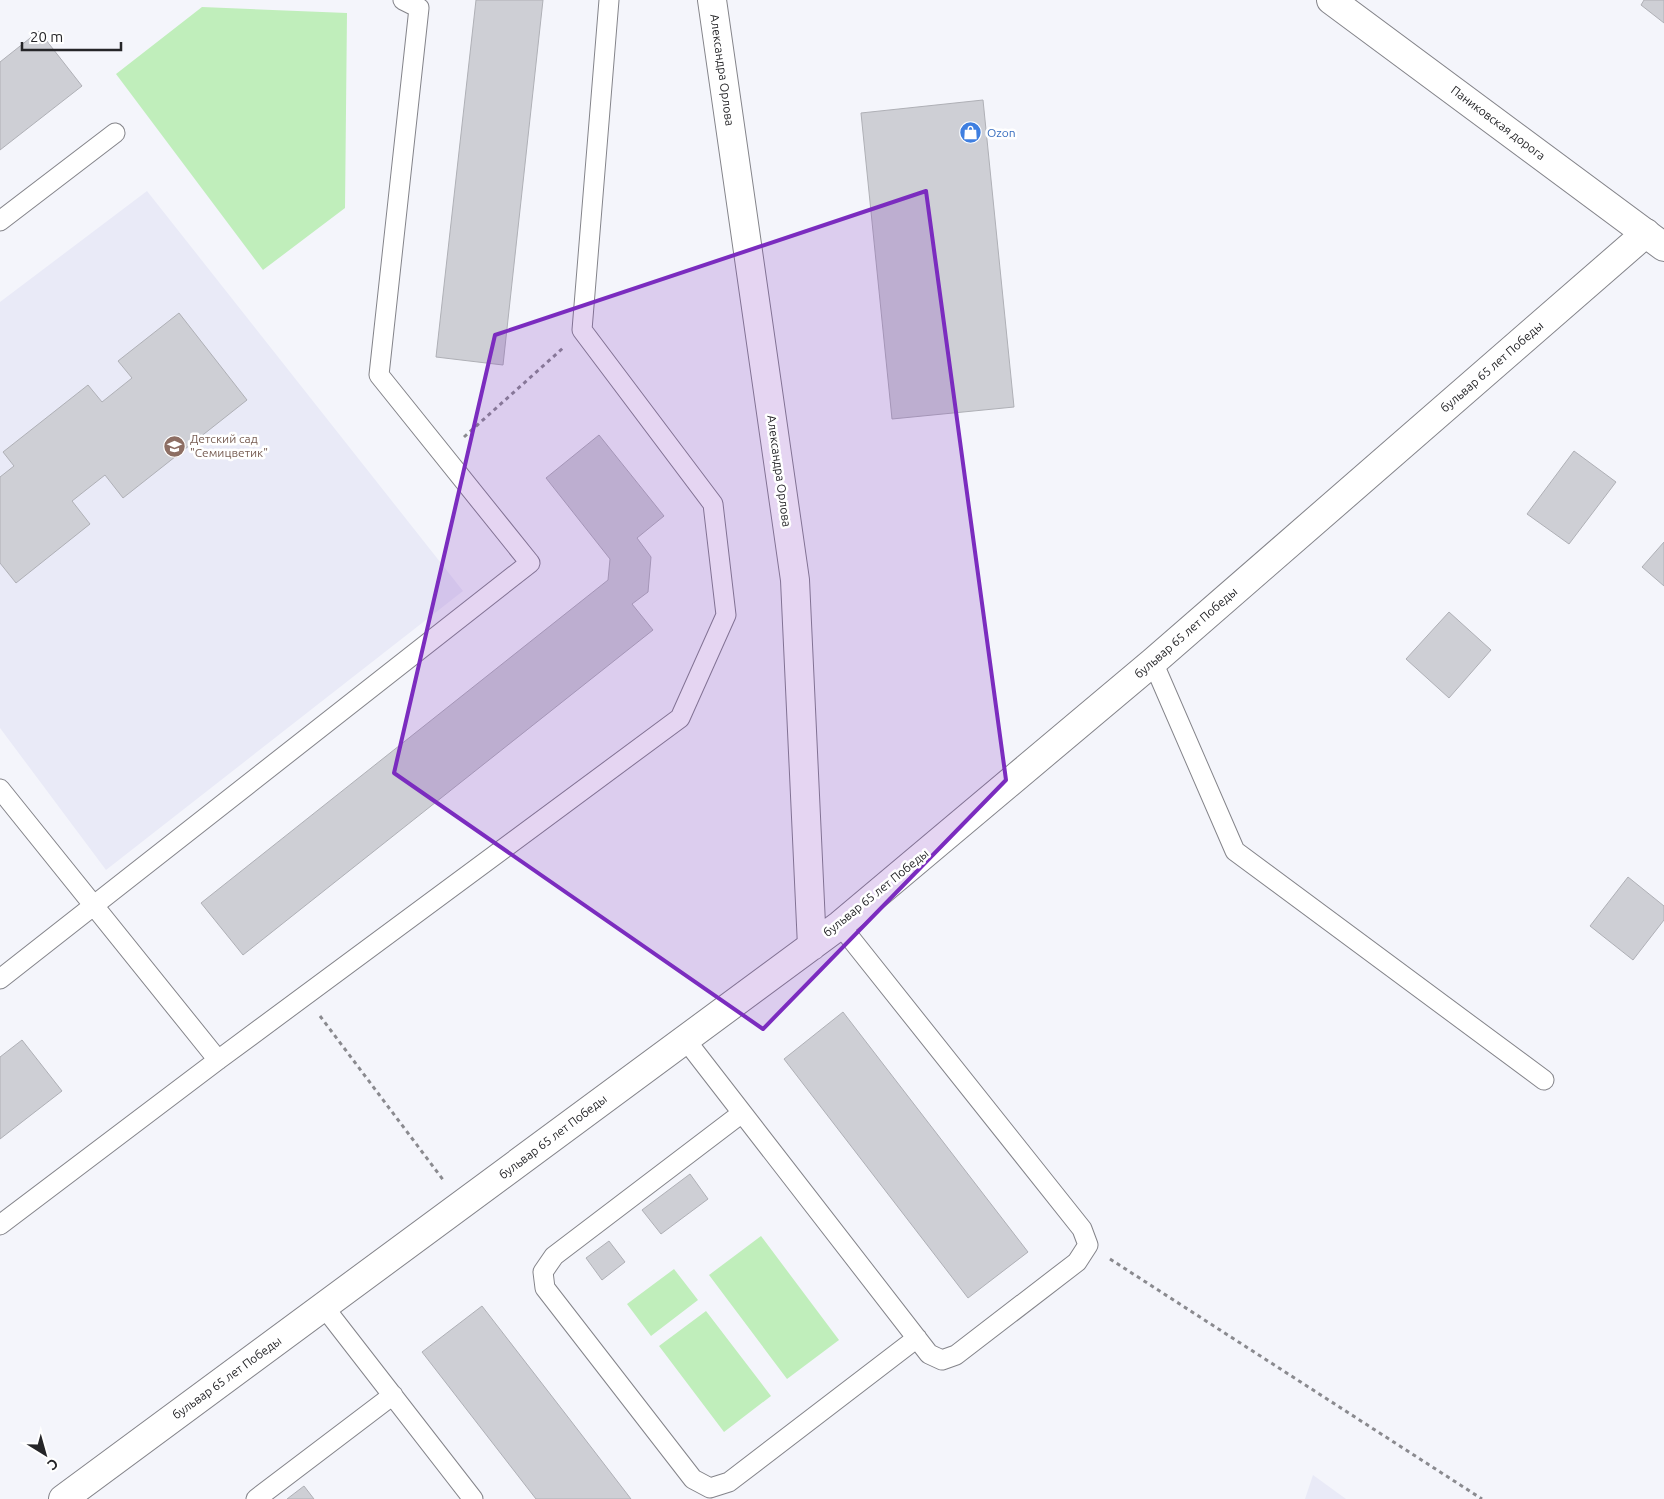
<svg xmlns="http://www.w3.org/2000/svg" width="1664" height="1499" font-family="Ubuntu,sans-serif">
  <rect width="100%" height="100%" fill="#f4f5fb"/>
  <path fill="#e9eaf7" d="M147,191L463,591L106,870L0,728V302Z
    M1313,1475L1346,1499H1305Z"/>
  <path fill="#c0eebb" d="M202,7L347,13L345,208L263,270L116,74Z
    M761,1236L839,1340L787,1379L709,1275Z
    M674,1269L698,1300L651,1336L627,1304Z
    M706,1311L771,1396L724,1432L659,1346Z"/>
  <path fill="#cecfd5" stroke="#afb0b6" d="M476,0H543L503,365L436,357Z
    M1644,0H1664V23L1641,5Z
    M39,31L82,86L0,150V62Z
    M983,100L1014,407L892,419L861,113Z
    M179,313L247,400L123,498L105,475L72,501L90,524L16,583L0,563V477L14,466L3,452L88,385L102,402L132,378L118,361Z
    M599,435L664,516L637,538L651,557L648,592L632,604L653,630L243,955L201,903L608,580L610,559L546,478Z
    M1574,451L1616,482L1569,544L1527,514Z
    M1664,542V586L1642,567Z
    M1449,612L1491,650L1449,698L1406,659Z
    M1628,877L1664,906V920L1633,960L1590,926Z
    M843,1012L1028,1252L968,1298L784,1059Z
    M22,1040L62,1091L0,1139V1057Z
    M690,1174L708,1199L661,1234L642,1210Z
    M609,1241L625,1262L602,1280L586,1258Z
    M482,1306L571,1421L631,1499H536L422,1352Z
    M304,1486L314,1499H287Z"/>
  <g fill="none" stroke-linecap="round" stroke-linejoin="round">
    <defs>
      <path id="lane" d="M0,221L115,133
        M1153,662L1235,851L1544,1080
        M0,789L218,1060
        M0,979L530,563L379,375L419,8L403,0
        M685,1039L929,1354L942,1360L956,1355L1077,1262L1088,1245L1082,1229L840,925
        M742,1113L554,1256L543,1272L545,1288L693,1479L710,1488L729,1482L917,1338
        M0,1225L218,1060L680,718L726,615L713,504L582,330L609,0
        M324,1307L473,1499
        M256,1499L393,1395"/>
      <path id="street" d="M712,0L795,580L812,946
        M63,1499L840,925L1153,662L1646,233"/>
      <path id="secondary" d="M1331,0L1664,247"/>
    </defs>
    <use href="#lane" stroke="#84848a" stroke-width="21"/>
    <use href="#street" stroke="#84848a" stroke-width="30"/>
    <use href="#secondary" stroke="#84848a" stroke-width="30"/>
    <path stroke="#8a8a8f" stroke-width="3" stroke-dasharray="4 4" stroke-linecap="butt" d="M464,437L563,348
      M320,1016L444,1181
      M1110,1259L1482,1499"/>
    <use href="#lane" stroke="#fff" stroke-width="19"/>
    <use href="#street" stroke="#fff" stroke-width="28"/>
    <use href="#secondary" stroke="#fff" stroke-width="28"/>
  </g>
  <path fill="#7b2cbf" fill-opacity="0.2" stroke="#7b2cbf" stroke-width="4" stroke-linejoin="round" d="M926,191L1006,780L763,1029L394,773L495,335Z"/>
  <defs>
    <symbol id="shop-disc" viewBox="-11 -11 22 22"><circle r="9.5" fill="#3f7fe0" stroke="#fff"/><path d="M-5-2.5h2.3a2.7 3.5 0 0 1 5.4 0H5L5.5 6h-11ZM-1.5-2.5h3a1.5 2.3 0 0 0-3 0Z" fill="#fff"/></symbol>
    <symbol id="school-disc" viewBox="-11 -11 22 22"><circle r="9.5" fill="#8d6e63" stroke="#fff"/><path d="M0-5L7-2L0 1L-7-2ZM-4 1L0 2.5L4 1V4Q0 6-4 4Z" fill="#fff"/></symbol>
  </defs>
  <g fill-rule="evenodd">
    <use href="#shop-disc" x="958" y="120" width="25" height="25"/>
    <use href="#school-disc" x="162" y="434" width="25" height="25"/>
  </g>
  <g text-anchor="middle" stroke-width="5" stroke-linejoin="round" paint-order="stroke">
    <g font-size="12" fill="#252528" stroke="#fff">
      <text transform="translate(722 70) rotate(82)" y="4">Александра Орлова</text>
      <text transform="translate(1498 123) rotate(37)" y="4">Паниковская дорога</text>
      <text transform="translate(1492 367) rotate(-41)" y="4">бульвар 65 лет Победы</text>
      <text transform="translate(779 471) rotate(82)" y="4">Александра Орлова</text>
      <text transform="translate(1186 633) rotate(-41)" y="4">бульвар 65 лет Победы</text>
      <text transform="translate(876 893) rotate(-39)" y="4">бульвар 65 лет Победы</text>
      <text transform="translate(553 1137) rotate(-37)" y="4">бульвар 65 лет Победы</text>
      <text transform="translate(227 1378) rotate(-36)" y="4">бульвар 65 лет Победы</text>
    </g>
    <g font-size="12" fill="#366cbe" stroke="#fff" text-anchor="start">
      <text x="987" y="137">Ozon</text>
    </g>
    <g font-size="12" fill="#785e54" stroke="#fff" text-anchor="start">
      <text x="190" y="443">Детский сад<tspan x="190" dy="14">"Семицветик"</tspan></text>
    </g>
  </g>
  <g transform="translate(45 1454) rotate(143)" stroke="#ffffff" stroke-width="4" paint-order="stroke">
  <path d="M0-4L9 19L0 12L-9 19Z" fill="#252528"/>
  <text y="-8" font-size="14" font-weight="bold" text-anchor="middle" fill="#252528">С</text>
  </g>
  <path d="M22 42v8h99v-8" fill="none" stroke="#252528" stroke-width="2.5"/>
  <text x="30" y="42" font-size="15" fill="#252528" stroke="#ffffff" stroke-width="4" paint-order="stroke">20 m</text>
</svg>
